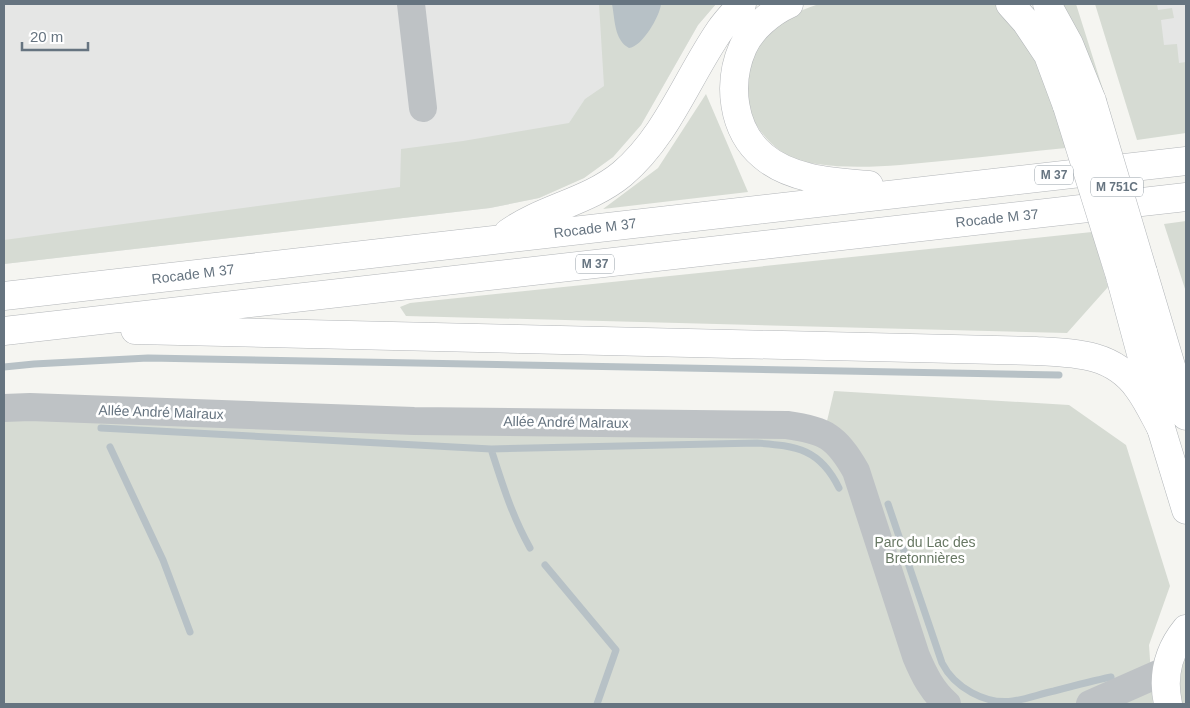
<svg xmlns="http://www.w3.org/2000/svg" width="1190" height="708" font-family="Arial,sans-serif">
  <rect width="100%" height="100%" fill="#f5f5f1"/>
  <path fill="#e5e6e5" d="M4,4H716L698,25L641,125L613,157L584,178L539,198L490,208L4,264Z
    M1116,4H1186V91Z"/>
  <path fill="#d6dbd3" d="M599,4H716L698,25L641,125L613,157L584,178L539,198L490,208L4,264V240L400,187L401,149L463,141L569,123L585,99L604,86Z
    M819,4H1003L1040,56L1053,108L1066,148C1024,152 983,157 942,161C900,165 859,170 817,164C810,163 802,162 795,160C791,159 786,155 782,152C756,134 740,103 749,71C760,32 782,16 819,4Z
    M1062,4H1076L1105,96Z
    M1095,4H1157L1158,10L1172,8L1174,18L1161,20L1164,45L1177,44L1179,63L1186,62V133L1137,140Z
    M706,94L748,192L603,209L658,168Z
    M1186,221V292L1164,224Z
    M1092,232L1108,287L1067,333L406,316L400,307L410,303Z
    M834,391L1069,405L1126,445L1170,586L1149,645L1153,704H4V408L824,434Z
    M1186,652V704H1182C1177,684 1180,671 1186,652Z"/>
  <path fill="#b7c1c6" d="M612,4H661C660,16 642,47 629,48C614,40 615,19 612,4Z"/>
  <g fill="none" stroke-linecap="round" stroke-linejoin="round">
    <path stroke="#b7c1c6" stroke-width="7" d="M4,367L34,364L148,358L1059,375
      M101,428L491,449C502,483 512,516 530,548
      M110,447L163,560L190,632
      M491,449L757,443C797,446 820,449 839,488
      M888,504L942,663C954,687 985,705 1013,701C1026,699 1040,694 1054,691C1073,686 1092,681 1111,677
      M545,565L616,650L597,704"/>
    <defs>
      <path id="major" d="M1010,4L1026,22L1048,55L1067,106
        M1047,4L1069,44L1092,101
        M1143,272L1186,416
        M1120,276L1161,428L1186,510
        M1168,704C1162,676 1168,651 1186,629"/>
      <path id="highway" d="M789,4C771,12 751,29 743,47C727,83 732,130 763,156C791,180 834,182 869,185
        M508,233C543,208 588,202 622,174C667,136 687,78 720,30C726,21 735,12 742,4
        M4,296L1186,161
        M135,330L1036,351C1075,353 1113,353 1138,388C1147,400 1154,415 1161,428
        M4,331L1186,197"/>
    </defs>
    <use href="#major" stroke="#b2b6b9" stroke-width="29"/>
    <use href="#highway" stroke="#b3b6b9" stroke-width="29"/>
    <path stroke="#bec2c5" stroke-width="28" d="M411,4L423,108
      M4,408L30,407L414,421L787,425C825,430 837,437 856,471L916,656C924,675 932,691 947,704
      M1090,704L1167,670"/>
    <use href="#major" stroke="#fff" stroke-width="28"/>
    <use href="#highway" stroke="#fff" stroke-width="28"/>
    <defs>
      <path id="major-bridge" d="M1092,101L1143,272
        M1067,106L1120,276"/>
    </defs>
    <use href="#major-bridge" stroke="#b2b6b9" stroke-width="29" stroke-linecap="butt"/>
    <use href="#major-bridge" stroke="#fff" stroke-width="28"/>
  </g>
  <g text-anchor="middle" stroke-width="5" stroke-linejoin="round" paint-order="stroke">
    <g fill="#fff" stroke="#949ea6" stroke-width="1">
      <rect x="1035" y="165.5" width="38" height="19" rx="4"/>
      <rect x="1091" y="177.5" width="52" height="19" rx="4"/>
      <rect x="576" y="254.5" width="38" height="19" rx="4"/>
    </g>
    <g font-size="12" font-weight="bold" fill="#667480">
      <text x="1054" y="179">M 37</text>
      <text x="1117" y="191">M 751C</text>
      <text x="595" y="268">M 37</text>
    </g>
    <g font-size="14" fill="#667480" stroke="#fff">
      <text transform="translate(997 218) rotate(-6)" y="5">Rocade M 37</text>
      <text transform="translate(595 228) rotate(-7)" y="5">Rocade M 37</text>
      <text transform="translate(193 274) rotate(-7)" y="5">Rocade M 37</text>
      <text transform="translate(161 412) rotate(2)" y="5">Allée André Malraux</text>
      <text transform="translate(566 422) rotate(1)" y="5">Allée André Malraux</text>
    </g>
    <g font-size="14" fill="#687864" stroke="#fff">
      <text x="925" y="547">Parc du Lac des<tspan x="925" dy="16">Bretonnières</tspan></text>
    </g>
  </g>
  <rect width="1190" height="708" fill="none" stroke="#667480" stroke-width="10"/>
  <path d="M22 42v8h66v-8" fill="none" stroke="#667480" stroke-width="2.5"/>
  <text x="30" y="42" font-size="15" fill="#667480" stroke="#ffffff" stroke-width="4" paint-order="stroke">20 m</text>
</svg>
